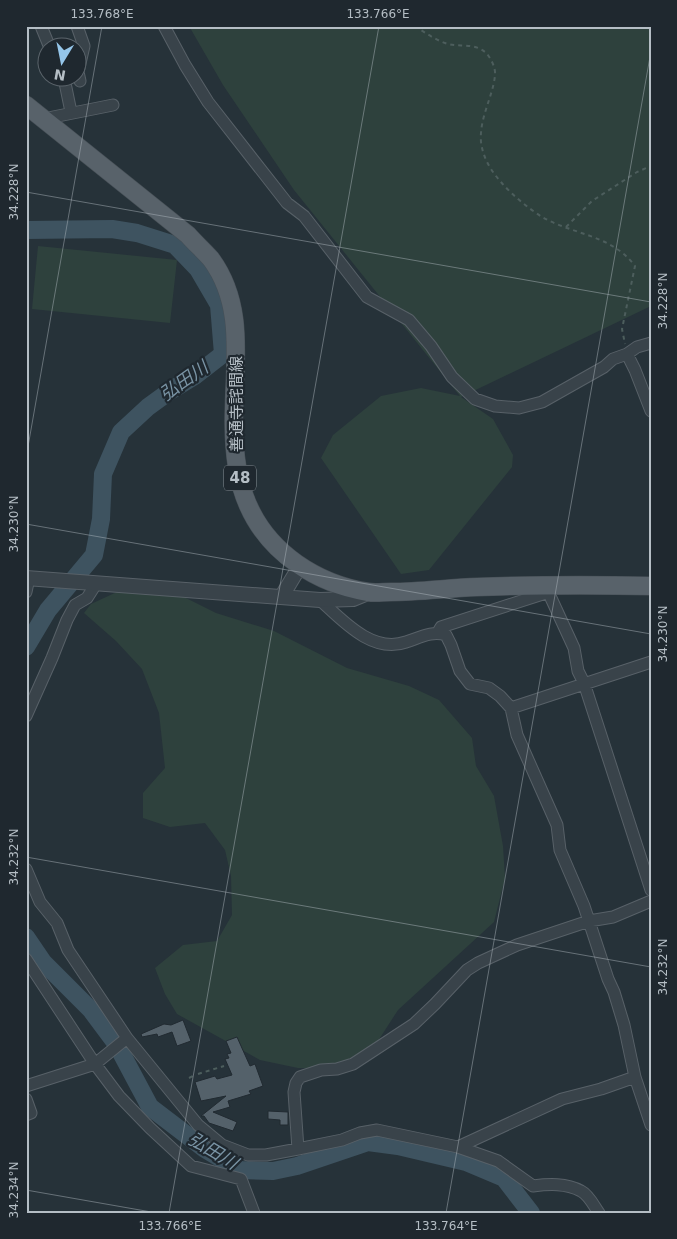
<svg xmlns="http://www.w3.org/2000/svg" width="677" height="1239" font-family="'DejaVu Sans','Noto Sans JP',sans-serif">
  <rect width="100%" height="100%" fill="#263239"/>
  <path fill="#2e413d" d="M189,26H651V306L461,397L493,419L513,455L512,467L429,570L401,574L321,458L333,435L381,396L421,388L460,396L294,190L223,85Z
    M38,246L177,260L170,323L32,309Z
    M119,591L184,597L216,613L274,631L347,668L409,686L439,700L472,738L476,766L494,796L503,846L505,878L494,922L398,1010L378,1041L354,1062L332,1068H298L260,1060L177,1014L165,994L155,968L183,945L217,941L232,915L231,876L225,850L205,823L170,827L143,818V793L165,768L159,713L142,669L116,641L84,613L91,604Z"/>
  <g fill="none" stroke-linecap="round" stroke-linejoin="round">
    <path stroke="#3e5360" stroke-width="18" d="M26,230L112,229L137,233L175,245L198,269L219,305L223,354L196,375L170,391L148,407L121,432L103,474L101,519L94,555L48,610L26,647
      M26,937L43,962L91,1010L117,1045L150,1107L205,1149L240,1170L273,1171L297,1166L368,1142L398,1146L466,1162L504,1178L531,1213"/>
  </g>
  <path fill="#54616a" stroke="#212a31" d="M183,1020L191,1041L177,1046L172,1032L158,1037L157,1034L142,1037L141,1034L164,1024L171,1025Z
    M237,1037L250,1066L255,1064L263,1086L249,1091L251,1094L228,1101L230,1107L213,1112L237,1122L233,1131L209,1123L204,1116H201L226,1096L201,1101L195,1082L215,1076L217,1079L232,1075L225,1059L229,1058L227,1054L231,1053L226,1041Z
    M268,1111L288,1112V1125H280V1120L268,1119Z"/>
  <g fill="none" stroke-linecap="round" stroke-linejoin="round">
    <defs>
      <path id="minor" d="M41,26L50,48
        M77,26L84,46L78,72L80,81
        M164,26L185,65L208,102L287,203L304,216L367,297L409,320L431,346L452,377L475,399L495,406L519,408L542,402L604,367L613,359L627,354L637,347L651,343
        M64,78L71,112
        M43,119L113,105
        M627,354L635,370L651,411
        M545,585L574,648L578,671L584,683L651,890
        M26,592L29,578
        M320,600C342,620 372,654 406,642C419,638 432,630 446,635L451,645L460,671L470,684L489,688L500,696L511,708L517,735L557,825L560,850L584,906L608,979L614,992L624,1025L635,1077L651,1125
        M438,632L441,627L549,592
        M511,708L651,662
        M26,716L52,658L67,620L75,605L87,598L96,584
        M26,869L40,902L57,923L68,950L127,1038L198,1125L222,1145L248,1155H266L298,1149L342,1140L360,1133L377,1130L458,1147L562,1099L601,1089L635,1077
        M26,959L95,1064L119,1096L150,1128L191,1166L241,1179L254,1213
        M26,1086L95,1064L127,1038
        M26,1099L31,1113L26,1115
        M458,1147L498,1161L533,1186C549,1184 566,1183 581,1191C589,1195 594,1206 599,1213
        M298,1149L294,1092L296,1083L300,1077L321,1070L337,1069L353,1064L414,1024L435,1004L467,970L478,963L517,945L589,921L613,917L651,901"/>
      <path id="tertiary" d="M26,578L320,600L353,599L370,592
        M282,596L300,566"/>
      <path id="primary" d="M26,105L188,235C195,243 204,251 211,259C244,304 235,357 234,409C233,440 235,476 248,505C269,553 317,584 368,592C375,593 383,592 391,592C420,592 448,588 477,587C535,585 593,585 651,586"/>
    </defs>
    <use href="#minor" stroke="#586168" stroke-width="13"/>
    <use href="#tertiary" stroke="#586168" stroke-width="16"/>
    <use href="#primary" stroke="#464f56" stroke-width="19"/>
    <path stroke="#4d5e5d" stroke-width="2" stroke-dasharray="4 4" stroke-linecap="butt" d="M415,26C424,32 434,39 445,43C458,48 473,42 485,52C490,56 496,68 495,75C493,97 479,118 481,142C483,158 491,171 501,182C512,195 528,208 542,217C574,235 612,235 635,266L622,329L625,344
      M566,227L592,201L637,172L651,166
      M198,1074L224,1066
      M189,1078L193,1076"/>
    <use href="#minor" stroke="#39434a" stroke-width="11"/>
    <use href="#tertiary" stroke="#39434a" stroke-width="14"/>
    <use href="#primary" stroke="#58626a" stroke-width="18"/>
  </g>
  <path fill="none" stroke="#b5bec5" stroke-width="1" stroke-opacity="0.45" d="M26,192L651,302M26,458L102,26M26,524L651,634M26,857L651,967M26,1190L157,1213M169,1213L379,26M446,1213L651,51"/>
  <g text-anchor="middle" stroke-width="4.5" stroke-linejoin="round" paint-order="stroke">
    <rect fill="#1f282f" stroke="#889198" stroke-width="1" x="224" y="465.5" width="32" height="25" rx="4"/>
    <g font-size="15" font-weight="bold" fill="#b5bec5">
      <text x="240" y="483">48</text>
    </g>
    <g font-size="16" fill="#b5bec5" stroke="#1f282f">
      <text transform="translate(236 404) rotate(-90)" y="6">善通寺詫間線</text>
    </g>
    <g font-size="18" font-style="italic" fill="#7a94a5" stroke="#1f282f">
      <text transform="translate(184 381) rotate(-35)" y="6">弘田川</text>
      <text transform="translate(213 1151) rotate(31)" y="6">弘田川</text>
    </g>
  </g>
  <rect width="677" height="1239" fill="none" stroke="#1f282f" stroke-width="55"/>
  <g transform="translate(62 62) rotate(190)"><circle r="24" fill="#1f282f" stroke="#5b646b"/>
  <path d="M0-4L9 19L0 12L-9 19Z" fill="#95c6ea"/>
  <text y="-8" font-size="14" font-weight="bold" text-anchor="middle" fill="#b5bec5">N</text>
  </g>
  <rect x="28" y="28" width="622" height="1184" fill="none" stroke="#b5bec5" stroke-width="2"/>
  <g font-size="12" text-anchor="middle" fill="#b5bec5">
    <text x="102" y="18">133.768°E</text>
    <text x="378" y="18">133.766°E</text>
    <text transform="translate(14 192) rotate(-90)" y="4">34.228°N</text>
    <text transform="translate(663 301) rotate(-90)" y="4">34.228°N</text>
    <text transform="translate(14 524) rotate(-90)" y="4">34.230°N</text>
    <text transform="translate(663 634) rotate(-90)" y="4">34.230°N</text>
    <text transform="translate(14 857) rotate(-90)" y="4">34.232°N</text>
    <text transform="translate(663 967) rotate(-90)" y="4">34.232°N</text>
    <text transform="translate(14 1190) rotate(-90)" y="4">34.234°N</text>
    <text x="170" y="1230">133.766°E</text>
    <text x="446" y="1230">133.764°E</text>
  </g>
</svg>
